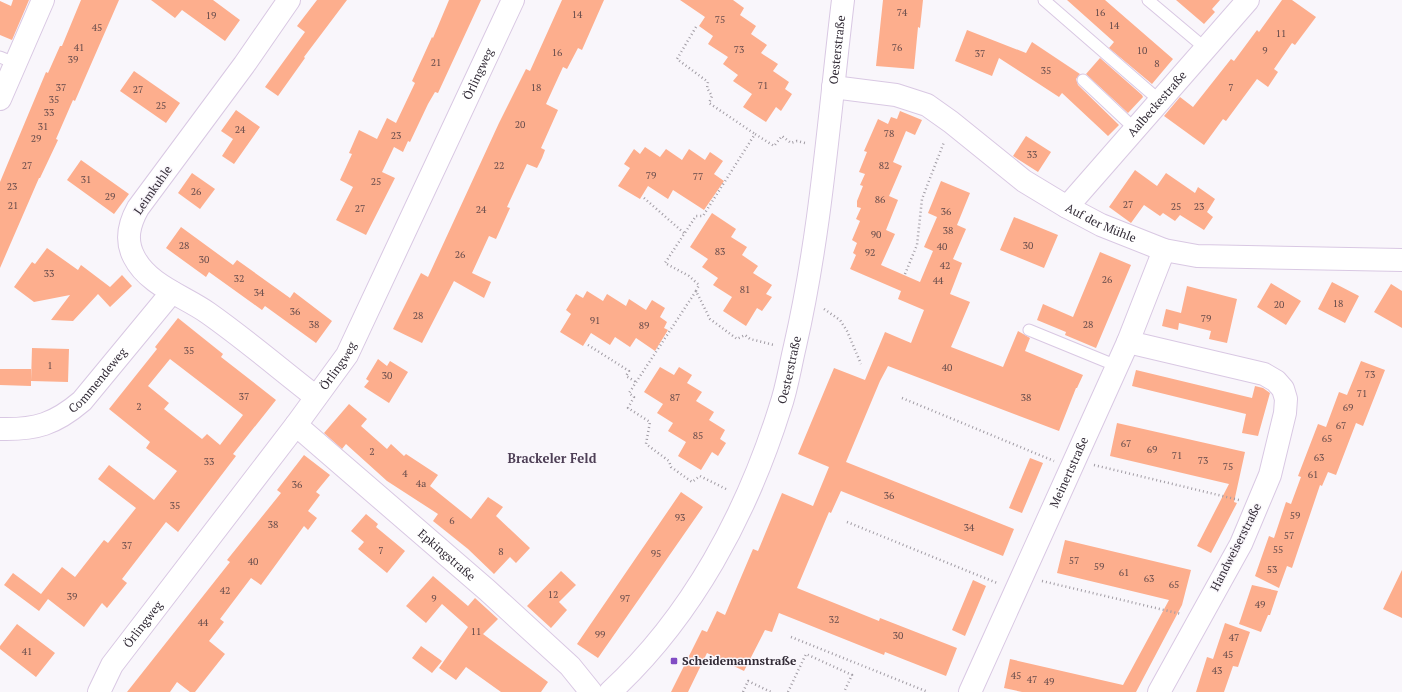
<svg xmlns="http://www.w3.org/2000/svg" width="1402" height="692" font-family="'PT Serif',serif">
  <rect width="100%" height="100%" fill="#f9f6fb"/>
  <path fill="#fdae8d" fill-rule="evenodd" d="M13,0H29L12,40L0,35V1L11,6Z
    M81,0H119L75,101L73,100L56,139L58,140L40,178H39L0,268V182L46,72L48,73L60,46H62Z
    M151,0H213L240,20L225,41L182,10L175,18Z
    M317,0H347L304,57L305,58L278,96L265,87L305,32L297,26Z
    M449,0H481L438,93L435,92L428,104L410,142L408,141L403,152L394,147L382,172L395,178L366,235L336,220L353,187L340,180L352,154L349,153L359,130L377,139L387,118L396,123L415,83L412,81L432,37L433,38Z
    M562,0H604L582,50L578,48L567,69L563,67L546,104L558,110L541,148L545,150L542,158L537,168L527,164L507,207L510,208L496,239L489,236L472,273L491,282L484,298L454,281L422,343L393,329L421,273L428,277L499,123L526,69L530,71Z
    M680,0H733L744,8L740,15L756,26L751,34L767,45L761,53L778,64L773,71L789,82L785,89L792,94L781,111L776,107L766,122L743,107L752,94L733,81L738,75L723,64L728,57L708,44L713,36L699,26L705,17Z
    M883,0H923L920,28L918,27L914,69L876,66Z
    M1067,0H1105L1173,59L1152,84L1109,48L1114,42Z
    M1176,0H1220L1212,9L1215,12L1204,24Z
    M1282,0H1292L1316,17L1295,45L1292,43L1274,69L1278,72L1268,87L1257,79L1226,121L1223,119L1204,145L1164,116L1180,97L1193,107L1231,59L1234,61L1257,30L1259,32Z
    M967,30L1026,53L1032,42L1080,74L1076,79L1078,85L1119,125L1108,136L1062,93L1059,97L999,58L992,76L955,61Z
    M1100,58L1142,95L1143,97L1128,113L1086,74Z
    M134,71L180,103L166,123L120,91Z
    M236,110L260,127L234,164L222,156L233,139L221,131Z
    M900,111L922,120L915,135L906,131L893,162L902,166L889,196L898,200L886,230L895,234L881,265L920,282L933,251L924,247L937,217L928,213L941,181L970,193L957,225L966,229L953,259L962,263L950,294L970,302L951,347L1003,367L1018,331L1030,338L1025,351L1083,375L1077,388H1076L1059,431L888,366L880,381L846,462L1014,529L1003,556L841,491L831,513L829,512L797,588L879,621L880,618L957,648L946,676L885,652L884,655L779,613L772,632L765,630L744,671L707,653L688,692H671L702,630L707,632L717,611L725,615L753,549L758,551L782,493L813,506L829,467L798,454L834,368L865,380L885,332L911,343L924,310L898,299L901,291L850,269L856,255L853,253L857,243L852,240L860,221L856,219L861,208L857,207V201L863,186L860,185L865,174L859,172L867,152L864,151L878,119L888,124L891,117L897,119Z
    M1026,136L1051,152L1038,172L1013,156Z
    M645,147L660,157L666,149L682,160L689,149L705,160L710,152L723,161L714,174L724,181L704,210L673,190L668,199L648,186L640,199L618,186L630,168L624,164L634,149L640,154Z
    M81,160L129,194L114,214L67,180Z
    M1135,170L1157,186L1166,173L1195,193L1198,187L1215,199L1207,212L1213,217L1204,230L1180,215L1175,221L1163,213L1160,216L1144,205L1131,223L1109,207Z
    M192,173L215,189L200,209L178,193Z
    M712,213L736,229L731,237L747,247L742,255L758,266L753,273L772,285L766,294L772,297L762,311L757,308L746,326L723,311L732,297L713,285L718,278L702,267L708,259L690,247Z
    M1014,217L1058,235L1044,268L1000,250Z
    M181,227L233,265L237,260L290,298L294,292L332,321L316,343L265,306L262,310L209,272L206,277L166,248Z
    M47,248L78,270L81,265L110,287L122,275L132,286L110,307L98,294L73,321L51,320L70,295L34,302L14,287L32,262L35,264Z
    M1100,252L1131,265L1096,348L1065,335L1066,332L1037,320L1043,304L1073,317Z
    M1332,282L1359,296L1345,323L1318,309Z
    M1271,283L1301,301L1286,325L1257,307Z
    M1391,284L1402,291V328L1374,312Z
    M1187,286L1237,299L1227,343L1209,339L1211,331L1179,323L1178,330L1162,326L1166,309L1181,313Z
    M587,291L603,301L607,294L626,306L629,299L646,310L652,300L665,308L660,317L667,322L664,328L668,330L655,351L636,338L630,347L615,337L610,345L591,333L583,346L560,332L571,314L566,310L576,294L583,298Z
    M178,318L223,354L221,357L276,400L233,454L236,456L178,532L166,522L122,579L127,583L107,608L102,603L84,627L48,599L39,611L4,585L13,573L41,594L62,567L75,577L104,540L108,543L136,508L98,479L109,465L154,500L177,471L146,448L150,442L109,409L157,349L155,347ZM170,359L243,415L220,445L207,434L202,439L164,409L169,403L148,386Z
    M32,348L69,349L68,382L31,381Z
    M378,359L387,366L390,361L408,372L389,403L364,387L369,381L366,379Z
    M1361,361L1385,370L1363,426L1356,423L1336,475L1328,472L1322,486L1320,485L1292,568L1287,566L1279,588L1255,576L1269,536L1274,538L1286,502L1291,504L1301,477L1298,476L1318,424L1326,427L1339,392L1347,395Z
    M660,367L674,375L679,367L692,375L687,383L702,392L696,401L714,412L709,420L725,430L720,439L726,443L718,456L712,452L701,470L678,456L686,442L668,431L673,423L657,413L663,404L644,392Z
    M0,369H31V386L0,385Z
    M1136,370L1252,398L1255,386L1263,388L1270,393L1258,436L1242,433L1246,414L1132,386Z
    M349,404L367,419L361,426L387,449L391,444L404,456L406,454L438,475L430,486L471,519L488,497L503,507L496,516L530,548L516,563L510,557L494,574L468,549L433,521L438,514L387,481L346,444L342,449L324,433Z
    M1117,423L1245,452L1234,502L1237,503L1211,553L1197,546L1229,484L1110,456Z
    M304,455L330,475L316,492L320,495L308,511L317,518L308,530L304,526L261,585L251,578L220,619L224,622L209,641L225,654L195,692H190L177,682L170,692H127L230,562L227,560L281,493L277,490Z
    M1030,458L1043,463L1022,513L1009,508Z
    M681,492L703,507L598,658L577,644Z
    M366,514L378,524L376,527L405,551L387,573L358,549L364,542L351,531Z
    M1065,540L1191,570L1182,605L1136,692H1022L1004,688L1010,659L1123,685L1169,600L1057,573Z
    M1402,570V618L1383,609Z
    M561,571L576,585L559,602L567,610L551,628L527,606Z
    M433,576L468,606L475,598L498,619L483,634L548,682L541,692H501L466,667L456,680L439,668L468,627L442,604L426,623L406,606Z
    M973,580L986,586L965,636L952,630Z
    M1252,585L1278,591L1270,615H1268L1261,632L1239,624Z
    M1225,623L1250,632L1238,667L1233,666L1224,692H1196L1207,657L1213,659Z
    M17,624L55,653L36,677L0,649V646Z
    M421,646L442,661L432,673L412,658Z"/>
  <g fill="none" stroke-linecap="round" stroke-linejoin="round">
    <defs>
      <path id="service" d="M1044,0L1159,100
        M1148,0L1205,48
        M0,57L15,63
        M1083,80L1134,128
        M1029,330L1117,366"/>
      <g id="minor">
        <path d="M289,0L244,65L138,208C129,224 125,240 134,257C148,285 184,296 208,313C245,339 280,369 316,397"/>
        <path id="s1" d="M833,87L896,95L927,105L951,122L1024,181L1067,207L1101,225L1164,250L1197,256L1402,260"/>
        <path d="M0,99L43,0"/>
        <path id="s2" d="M1067,207L1248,0"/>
        <path d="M1128,342L1264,374L1276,381L1283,389L1286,399L1285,413L1270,475L1241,544L1159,692"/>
        <path id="s3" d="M296,425L487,590L570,666L591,692"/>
        <path id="s4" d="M0,429C36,430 55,424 82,401L172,292"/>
        <path id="s5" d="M99,692L112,665L296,425L347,355L513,0"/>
        <path id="s6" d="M970,692L1128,342L1164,250"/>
      </g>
      <g id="tertiary">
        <path id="s7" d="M610,692C692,617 747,513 780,408C787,388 790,367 795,346C821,233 829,116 843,0"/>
      </g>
    </defs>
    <use href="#service" stroke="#d9c8e3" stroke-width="13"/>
    <use href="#minor" stroke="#d9c8e3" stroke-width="24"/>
    <use href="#tertiary" stroke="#d9c8e3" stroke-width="24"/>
    <path stroke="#a19ca4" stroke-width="2.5" stroke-dasharray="1 3" stroke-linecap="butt" d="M696,27L677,59L708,82L707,88L712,96L709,103L755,134
      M644,198L684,233
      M905,274L917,245L922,199L944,142
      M696,291L699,285L689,276L665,263L696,216H703L755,134L774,146L782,136L791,143L797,141L805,143
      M824,309L840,320L847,331L861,364
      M588,345L629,371L626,376L636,382
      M902,398L1054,461
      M1094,465L1239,500
      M726,489L700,476L692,482L671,467L669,461L646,444L650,422L628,408L634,397L629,393L696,291L710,319L737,339L745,335L750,339L774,345
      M847,522L997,583
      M1042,581L1181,614
      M791,637L928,692
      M743,692L748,681L771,692
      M788,692L806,654L852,675L844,692"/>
    <use href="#service" stroke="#fff" stroke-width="11"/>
    <use href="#minor" stroke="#fff" stroke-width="22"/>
    <use href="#tertiary" stroke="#fff" stroke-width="22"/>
  </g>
  <rect fill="#814cc4" stroke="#f9f6fb" stroke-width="1.5" x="670" y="657" width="8" height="8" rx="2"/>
  <g text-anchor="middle" stroke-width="3" stroke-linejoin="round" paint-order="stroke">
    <g font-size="10" fill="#664c4c">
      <text x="902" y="16">74</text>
      <text x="1100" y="16">16</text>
      <text x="577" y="18">14</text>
      <text x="211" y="19">19</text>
      <text x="720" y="23">75</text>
      <text x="1114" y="29">14</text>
      <text x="97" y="31">45</text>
      <text x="1281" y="37">11</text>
      <text x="79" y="51">41</text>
      <text x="897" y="51">76</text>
      <text x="739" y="53">73</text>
      <text x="1142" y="54">10</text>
      <text x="1265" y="54">9</text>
      <text x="557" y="56">16</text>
      <text x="980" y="57">37</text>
      <text x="73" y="63">39</text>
      <text x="436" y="66">21</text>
      <text x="1157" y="67">8</text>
      <text x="1046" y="74">35</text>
      <text x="763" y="89">71</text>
      <text x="61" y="91">37</text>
      <text x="536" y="91">18</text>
      <text x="1231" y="91">7</text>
      <text x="138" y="93">27</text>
      <text x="54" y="103">35</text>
      <text x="161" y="109">25</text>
      <text x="49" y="116">33</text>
      <text x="520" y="128">20</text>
      <text x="43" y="130">31</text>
      <text x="240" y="133">24</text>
      <text x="889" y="137">78</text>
      <text x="396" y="139">23</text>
      <text x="36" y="142">29</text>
      <text x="1032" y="158">33</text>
      <text x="27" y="169">27</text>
      <text x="499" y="169">22</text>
      <text x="884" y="169">82</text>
      <text x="651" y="179">79</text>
      <text x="698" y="180">77</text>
      <text x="86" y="183">31</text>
      <text x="376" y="185">25</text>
      <text x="12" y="190">23</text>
      <text x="196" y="195">26</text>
      <text x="110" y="200">29</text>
      <text x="880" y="203">86</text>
      <text x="1128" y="208">27</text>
      <text x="13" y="209">21</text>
      <text x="1176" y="210">25</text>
      <text x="1199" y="210">23</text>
      <text x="360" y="212">27</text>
      <text x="481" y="213">24</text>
      <text x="946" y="215">36</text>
      <text x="948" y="234">38</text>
      <text x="876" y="238">90</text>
      <text x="184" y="249">28</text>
      <text x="1028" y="249">30</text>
      <text x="942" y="250">40</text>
      <text x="720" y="255">83</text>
      <text x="870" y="256">92</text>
      <text x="460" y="258">26</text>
      <text x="204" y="263">30</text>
      <text x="945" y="269">42</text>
      <text x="49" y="277">33</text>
      <text x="239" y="282">32</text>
      <text x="1107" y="283">26</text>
      <text x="938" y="284">44</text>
      <text x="745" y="293">81</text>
      <text x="259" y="296">34</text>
      <text x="1338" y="307">18</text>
      <text x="1279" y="308">20</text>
      <text x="295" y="315">36</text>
      <text x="418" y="319">28</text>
      <text x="1206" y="322">79</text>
      <text x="595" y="324">91</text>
      <text x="314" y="328">38</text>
      <text x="1088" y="328">28</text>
      <text x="644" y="329">89</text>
      <text x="189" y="354">35</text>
      <text x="50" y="369">1</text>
      <text x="947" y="371">40</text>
      <text x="1370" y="378">73</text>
      <text x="387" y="379">30</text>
      <text x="1362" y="397">71</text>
      <text x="244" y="400">37</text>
      <text x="675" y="401">87</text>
      <text x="1026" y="401">38</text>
      <text x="139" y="410">2</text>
      <text x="1348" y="411">69</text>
      <text x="1341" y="429">67</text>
      <text x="698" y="439">85</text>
      <text x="1327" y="442">65</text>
      <text x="1126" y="447">67</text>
      <text x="1152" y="453">69</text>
      <text x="372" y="455">2</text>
      <text x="1177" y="459">71</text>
      <text x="1319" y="461">63</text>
      <text x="1203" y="464">73</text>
      <text x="209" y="465">33</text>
      <text x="1228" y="470">75</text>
      <text x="405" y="477">4</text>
      <text x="1313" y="478">61</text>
      <text x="421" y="487">4a</text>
      <text x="297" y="488">36</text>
      <text x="889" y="499">36</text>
      <text x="175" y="509">35</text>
      <text x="1295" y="519">59</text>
      <text x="680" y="521">93</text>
      <text x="452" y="524">6</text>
      <text x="273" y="528">38</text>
      <text x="969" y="531">34</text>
      <text x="1289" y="539">57</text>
      <text x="127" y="549">37</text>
      <text x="1278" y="553">55</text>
      <text x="381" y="554">7</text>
      <text x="501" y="555">8</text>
      <text x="656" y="557">95</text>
      <text x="1074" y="564">57</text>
      <text x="253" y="565">40</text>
      <text x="1099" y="570">59</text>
      <text x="1272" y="573">53</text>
      <text x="1124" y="576">61</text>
      <text x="1149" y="582">63</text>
      <text x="1174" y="588">65</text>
      <text x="225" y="594">42</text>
      <text x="553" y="598">12</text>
      <text x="72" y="600">39</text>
      <text x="434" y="602">9</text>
      <text x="625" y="602">97</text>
      <text x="1260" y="608">49</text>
      <text x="834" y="623">32</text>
      <text x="203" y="626">44</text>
      <text x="476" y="635">11</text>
      <text x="600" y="638">99</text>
      <text x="898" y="639">30</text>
      <text x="1234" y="641">47</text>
      <text x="27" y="655">41</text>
      <text x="1228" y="658">45</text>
      <text x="1217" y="674">43</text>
      <text x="1016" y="679">45</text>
      <text x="1032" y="683">47</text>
      <text x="1049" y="685">49</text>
    </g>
    <g font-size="12" fill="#332c37" stroke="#f9f6fb">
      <text dy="4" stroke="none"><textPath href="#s7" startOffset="698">Oesterstraße</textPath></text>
      <text dy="4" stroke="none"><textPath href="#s5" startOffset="729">Örlingweg</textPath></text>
      <text dy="4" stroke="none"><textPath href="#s2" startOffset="137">Aalbeckestraße</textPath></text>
      <text transform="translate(153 190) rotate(-55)" y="4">Leimkuhle</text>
      <text dy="4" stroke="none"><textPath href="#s1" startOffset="307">Auf der Mühle</textPath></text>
      <text dy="4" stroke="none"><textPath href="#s5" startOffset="405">Örlingweg</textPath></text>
      <text dy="4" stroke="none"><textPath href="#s7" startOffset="374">Oesterstraße</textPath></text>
      <text dy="4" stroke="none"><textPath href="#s4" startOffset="115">Commendeweg</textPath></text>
      <text dy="4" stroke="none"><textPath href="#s6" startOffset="241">Meinertstraße</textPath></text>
      <text transform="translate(1236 547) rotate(-63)" y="4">Handweiserstraße</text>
      <text dy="4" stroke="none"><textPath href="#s3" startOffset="199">Epkingstraße</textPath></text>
      <text dy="4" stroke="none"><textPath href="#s5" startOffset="81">Örlingweg</textPath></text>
    </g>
    <g font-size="12" font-weight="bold" fill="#332c37" stroke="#f9f6fb" text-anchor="start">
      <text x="682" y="665">Scheidemannstraße</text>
    </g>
    <g font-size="13" font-weight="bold" fill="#4e3f56" stroke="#f9f6fb">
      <text x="552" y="463">Brackeler Feld</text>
    </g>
  </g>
</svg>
